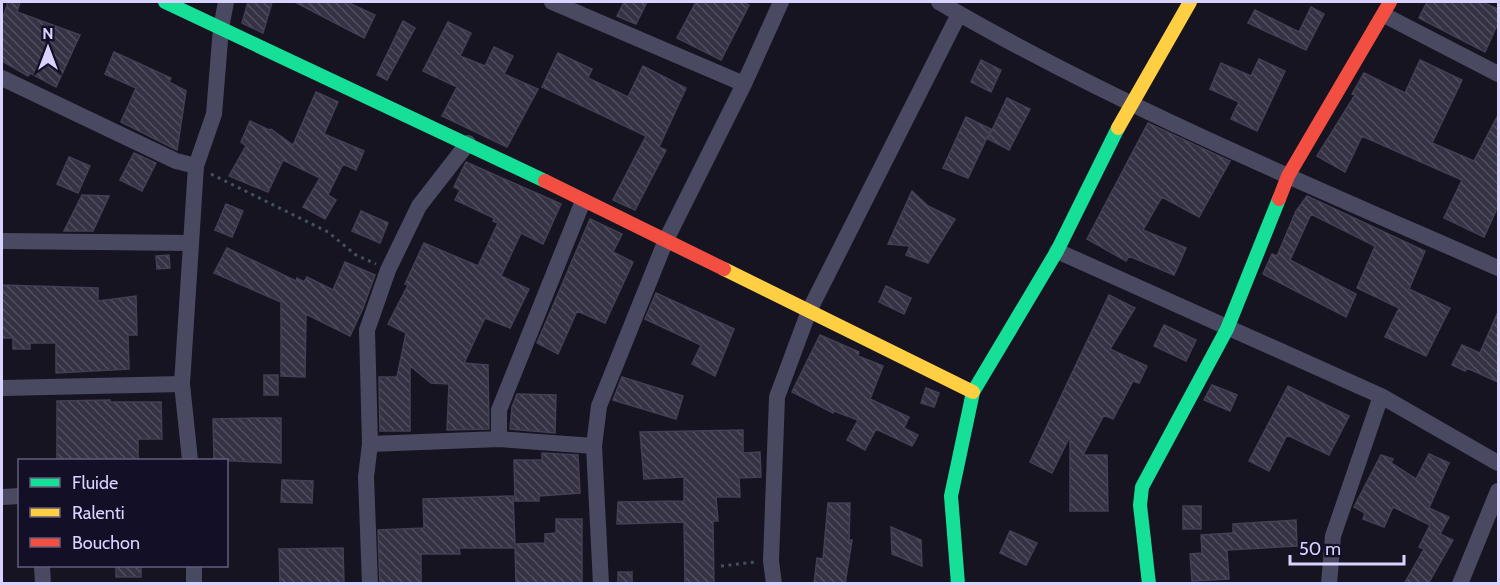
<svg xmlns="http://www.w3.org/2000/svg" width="1500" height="585" font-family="Cabin,sans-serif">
  <defs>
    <pattern id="building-back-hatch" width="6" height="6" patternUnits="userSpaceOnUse" patternTransform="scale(1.5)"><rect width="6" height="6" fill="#343243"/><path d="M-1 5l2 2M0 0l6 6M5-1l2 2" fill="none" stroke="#514f5f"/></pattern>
  </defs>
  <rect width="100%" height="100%" fill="#161421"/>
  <path fill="url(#building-back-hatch)" stroke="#433f54" stroke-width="1.5" d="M8,2H20L17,12L80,35L56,87L30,73L28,76L2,61V20Z
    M248,2H272L263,33L242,23Z
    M295,2H347L375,15L364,38Z
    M624,2H647L636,24L617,16Z
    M696,2H742L749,5L721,60L677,38Z
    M1427,2H1482L1498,9V23L1485,52L1419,18Z
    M1311,7L1324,14L1306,50L1248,23L1255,10L1299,32Z
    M403,21L415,28L387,80L377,75Z
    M448,22L471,33L460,56L485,66L494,47L513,56L504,74L538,89L507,147L442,116L457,87L423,71Z
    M114,52L171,78L169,82L186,91L177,150L121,122L136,88L105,74Z
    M558,53L592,69L588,78L628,97L643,66L686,88L659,147L666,150L635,210L613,200L646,136L542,87Z
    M1259,59L1285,71L1257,131L1231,119L1239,102L1210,89L1221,63L1251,76Z
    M981,60L1001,70L991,92L971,82Z
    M1420,60L1462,80L1432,143L1474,161L1498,115V206L1484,237L1444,218L1462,180L1362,136L1345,172L1317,156L1355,95L1352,94L1364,73L1405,93Z
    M316,92L338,102L324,134L364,151L356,170L343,164L328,195L336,200L325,219L303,207L320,178L283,160L268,192L229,176L246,146L241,142L250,121L269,130L271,129L293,145Z
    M1007,98L1030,109L1009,150L988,139Z
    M966,117L991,129L968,178L943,168Z
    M1148,123L1230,161L1199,217L1162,197L1143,230L1186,248L1174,275L1129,256L1126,261L1087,239Z
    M134,153L156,163L142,191L120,180Z
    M69,157L90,166L78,193L57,184Z
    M466,162L561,204L543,244L521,233L501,276L529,289L510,328L485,318L464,363L488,365L489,429L447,430L449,384L431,383L410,366V431H380L379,377H397L406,333L388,324L408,285L405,284L424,243L478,266L498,223L493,221L494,218L455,200L460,190L454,187Z
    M912,191L928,206L955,219L928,263L906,255L910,246L888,244Z
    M82,195L109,196L93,231H64Z
    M1307,196L1425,251L1409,289L1450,308L1426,356L1385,337L1399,308L1357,288L1375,246L1311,214L1290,260L1356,294L1346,317L1263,274L1272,254L1277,256L1296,211Z
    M226,204L243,211L232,237L215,230Z
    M361,211L388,223L380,243L352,231Z
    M590,219L622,234L613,252L633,262L605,323L577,311L558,354L537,343Z
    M227,248L296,281L297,278L304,282L307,277L333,290L345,262L375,275L363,308L350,336L306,314L305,377L281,376V302L214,273Z
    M169,255L170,268L157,269L156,256Z
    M2,285L98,288V301L136,296L137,335H128L129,369L56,373V343H30V349H13V338H2Z
    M886,286L911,298L904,314L879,302Z
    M656,293L734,329L715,376L692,364L701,345L645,319Z
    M1109,295L1135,308L1110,349L1147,366L1139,383L1133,381L1113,419L1104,415L1083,455H1107L1108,511H1070V436L1052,473L1030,462Z
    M1498,312V382L1467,368L1465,371L1452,365L1462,345L1480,353Z
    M1164,325L1196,340L1186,361L1154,346Z
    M820,335L859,352L858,356L883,366L870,399L909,417L904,428L918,435L912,446L876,429L865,450L847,440L858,420L834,411L833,413L792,392Z
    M264,375H278V395H264Z
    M622,377L683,396L676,419L613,400Z
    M1212,385L1237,395L1230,411L1204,400Z
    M1288,386L1349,416L1329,455L1287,435L1269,471L1249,461Z
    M926,388L939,393L934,407L921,403Z
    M517,394L556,395L555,433L510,429L512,407Z
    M110,400V402H161L162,439H138V460H57V401Z
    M259,418H281V463L214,460L213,419Z
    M743,430V453L760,452L761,477L739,478L740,497H716L718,521H713L714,584H685L684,522L617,524L618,502L684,501V477L644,479L640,432Z
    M542,453L578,455L580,493L539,496V501H515L514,460H542Z
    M1429,454L1449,463L1429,508L1449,517L1440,534L1453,540L1428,584H1404L1424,549L1419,547L1430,525L1393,507L1384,527L1363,519L1365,513L1354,507L1381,455L1393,459L1391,463L1416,479Z
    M282,480L313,481L312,503L281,502Z
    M513,496L515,544L545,543V534L556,533V519H582V584H516L515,548H459L460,554H421V584H380L378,530L424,528L423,499Z
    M828,503H850L849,540H852L845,584H814L817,558L823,559Z
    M1183,506H1201V529H1183Z
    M1296,520L1297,546L1227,550L1229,579L1192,581L1190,554L1202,553L1201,535L1233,533V524Z
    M891,527L921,540L922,566L892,554Z
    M1010,531L1037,543L1026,565L1000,553Z
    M343,548L344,584H280L279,549Z
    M116,566H141V577H116Z
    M618,572H632V584H618Z"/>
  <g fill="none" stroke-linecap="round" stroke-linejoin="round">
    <path stroke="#44505f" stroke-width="3" stroke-dasharray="3 4.5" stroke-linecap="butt" d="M211,174L328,232L356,255L376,264
      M721,566L755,562"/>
    <path stroke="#4a4962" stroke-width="16" d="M552,2L744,84
      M939,2C1117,106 1309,185 1498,268
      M1384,15L1498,74
      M2,78L176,161L196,166
      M2,241L191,243
      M1057,251L1381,396L1498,463
      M2,388L182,384
      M499,439V410L583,201
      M370,444L499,439L594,446
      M190,460L182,384L196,166L214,114L221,28L226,2
      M2,497L20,496
      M42,566L43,584
      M194,566V584
      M370,584L366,477L370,444L367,330L388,270L419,206L468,143
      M601,584L594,446L599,406L666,240L744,84L781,2
      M774,584L771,561L777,397L809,311L959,14
      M1329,584L1333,536L1381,396
      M1460,584L1498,491"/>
    <path stroke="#16e098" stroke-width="14" d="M165,2L545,181
      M958,584L951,496L973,392L1057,251L1118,128
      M1149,584L1140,505L1142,487L1227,329L1279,199"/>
    <path stroke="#ffcf43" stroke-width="14" d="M1118,128L1190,2
      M724,269L973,392"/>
    <path stroke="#f24e42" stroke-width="14" d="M545,181L724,269
      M1279,199L1288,176L1390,2"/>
  </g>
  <rect width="1500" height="585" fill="none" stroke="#d9d4ff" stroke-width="6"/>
  <rect x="18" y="459" width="210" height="108" fill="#130f26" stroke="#625e7d" stroke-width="1.5"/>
  <rect x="30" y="478" width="30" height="9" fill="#16e098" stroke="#625e7d" stroke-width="1.5"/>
  <text x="72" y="489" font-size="18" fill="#d9d4ff">Fluide</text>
  <rect x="30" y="508" width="30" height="9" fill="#ffcf43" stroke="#625e7d" stroke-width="1.5"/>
  <text x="72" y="519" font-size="18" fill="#d9d4ff">Ralenti</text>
  <rect x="30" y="538" width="30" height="9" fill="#f24e42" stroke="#625e7d" stroke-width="1.5"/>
  <text x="72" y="549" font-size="18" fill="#d9d4ff">Bouchon</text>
  <g transform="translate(48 48)" stroke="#130f26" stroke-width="4.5" paint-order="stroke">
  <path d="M0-4.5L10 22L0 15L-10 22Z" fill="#d9d4ff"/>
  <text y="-9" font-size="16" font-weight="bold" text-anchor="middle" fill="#d9d4ff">N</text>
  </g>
  <path d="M1290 555v9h114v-9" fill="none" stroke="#d9d4ff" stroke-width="3"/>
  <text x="1299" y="555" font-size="18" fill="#d9d4ff" stroke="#130f26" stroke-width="4.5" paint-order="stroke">50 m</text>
</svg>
